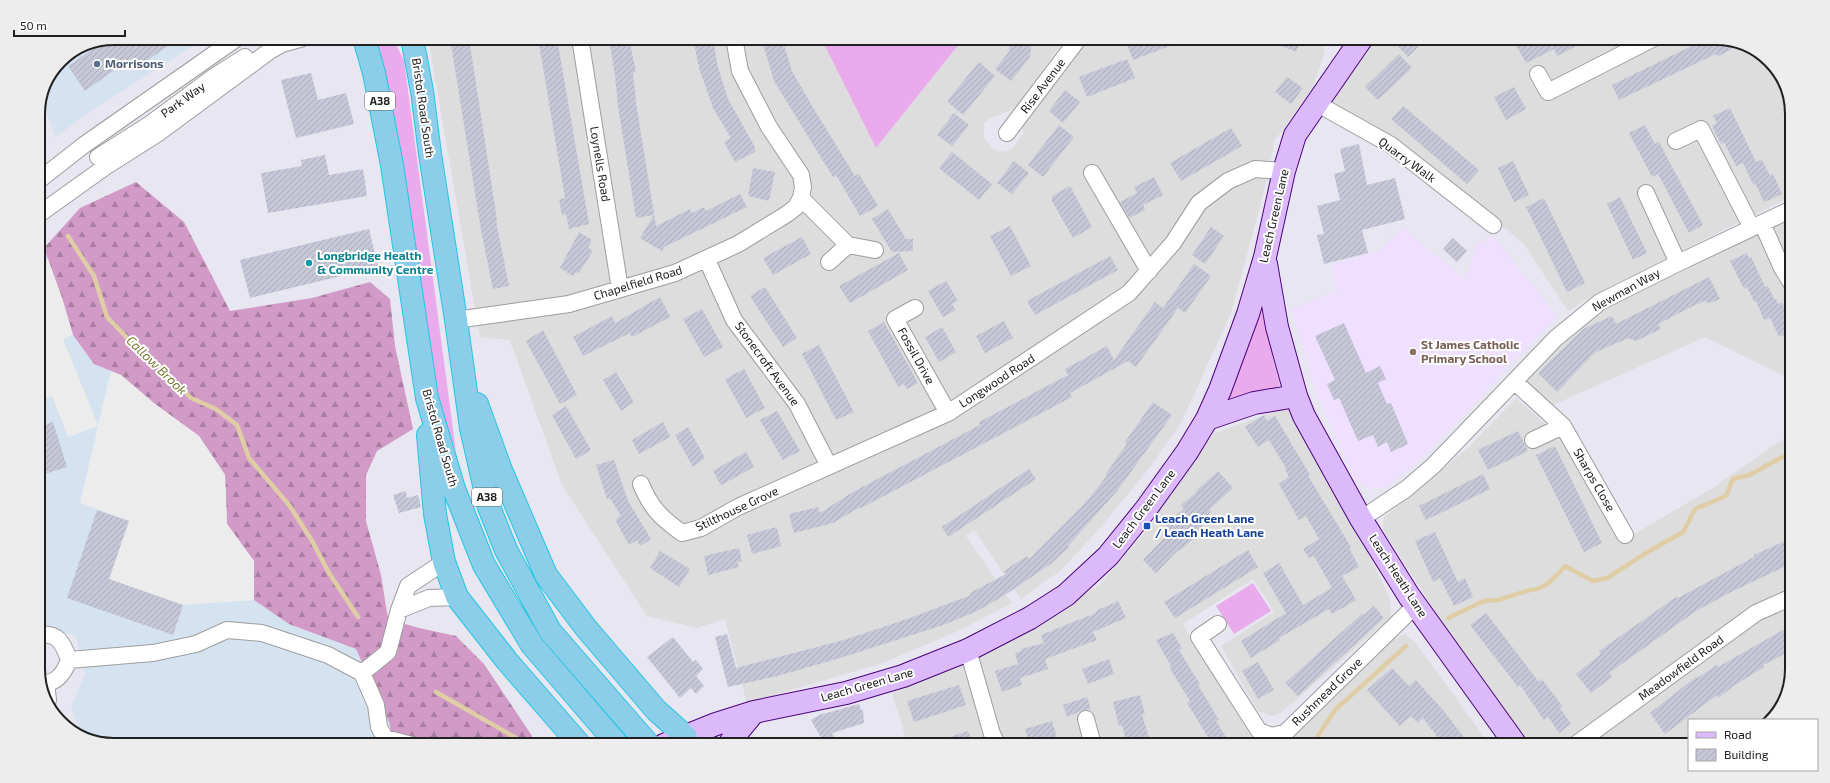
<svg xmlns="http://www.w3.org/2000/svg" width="1830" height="783" font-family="'Exo 2',sans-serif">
  <defs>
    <pattern id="forest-firs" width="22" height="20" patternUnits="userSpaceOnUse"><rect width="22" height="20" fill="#d19ac7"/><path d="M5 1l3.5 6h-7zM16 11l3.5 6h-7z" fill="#a97da1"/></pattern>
    <pattern id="building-hatch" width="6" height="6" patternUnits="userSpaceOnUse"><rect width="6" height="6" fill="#c6c7d7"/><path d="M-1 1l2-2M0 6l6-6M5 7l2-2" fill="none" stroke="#aaabb8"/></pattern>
  </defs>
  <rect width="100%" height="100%" fill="#e7e6f1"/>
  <path fill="#ddddde" d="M428,38H821L876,148L964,38H1065L1019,104L1010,111L990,118L984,123V137L991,147L996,151L1004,152L1013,148L1023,133V124L1079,49L1100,38H1320L1325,51L1312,89L1275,140L1263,195L1231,313L1181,423L1151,466L1100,528L1060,571L1021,599L974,530L966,536L1012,603L958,631L883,663L747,703L725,619L697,628L647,616L562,485L510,340L480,337Z
    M1370,38H1716L1745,44L1776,68L1792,110V196L1606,288L1568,311L1523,243L1399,143L1333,102Z
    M1792,217V380L1705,337L1551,406L1524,378L1568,333L1611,307Z
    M1516,398L1563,440L1619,543L1711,489L1792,433V669L1786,698L1768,720H1689V745H1529L1512,724L1484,688L1383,530L1384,517L1417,491L1469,447Z
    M1289,407L1353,521L1390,599L1391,617L1281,713L1272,716L1258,711L1221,646L1274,612L1253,579L1183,624L1256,745H908L892,693L992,651L1099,585L1143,535L1214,433Z
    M1404,634L1415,642L1490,745H1282L1387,643Z"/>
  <path fill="#d5e3f1" d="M114,38H205L91,111L55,137L43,100L61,60L85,44Z
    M44,248L62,298L73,335L94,364L121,375L254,561V600L289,624L356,649L389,722L430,745H114L85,739L82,737L71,706L85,674L76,636L38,626V251Z"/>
  <path fill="#efe0ff" d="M1403,228L1465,279L1477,244L1494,237L1557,316L1425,455L1387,487L1373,489L1354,480L1315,389L1291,309L1338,291L1331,264L1379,251Z"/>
  <path fill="#eaabec" d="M374,38H393L404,61L456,452L436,393Z
    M821,38H964L876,148Z
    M1263,292L1273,359L1280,385L1275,389L1221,402Z
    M1253,583L1271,611L1234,634L1216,606Z"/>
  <path fill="url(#forest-firs)" d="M136,182L184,222L230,311L312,298L370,282L390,299L395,346L413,429L377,451L366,475V521L381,575L388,619L419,628L456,636L484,664L532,736L533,745H395L389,722L356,649L289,624L254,600V561L227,524L225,475L199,436L155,404L121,375L94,364L73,335L62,298L44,248L80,208Z"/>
  <path fill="#ececec" d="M48,259L62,298L73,335L63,339L98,425L111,371L121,375L155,404L199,436L225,475L227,524L254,561V600L183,605L109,579L129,521L80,503L98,426L68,437L52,396L38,401V262Z"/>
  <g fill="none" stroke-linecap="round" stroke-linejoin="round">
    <path stroke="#dfcea5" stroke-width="4.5" d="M68,236L94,276L107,317L131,342L158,365L191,398L216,409L237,425L249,458L289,505L311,539L329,573L358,617
      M1448,618L1484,601L1498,600L1530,590C1545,590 1556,576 1565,566L1593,581L1607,578L1646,553L1683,532L1695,509L1726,496L1733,479L1749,475L1792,452
      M436,692L523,742
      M1312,745L1335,710L1406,646"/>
  </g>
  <path fill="url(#building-hatch)" d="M114,38H162L168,46L133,70L127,61L85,91L68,66L106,40Z
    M450,38H469L497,220L496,221L509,286L493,289L481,230Z
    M538,38H557L589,224L569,229L566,214L562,215L559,199L565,198Z
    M609,38H629L636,72L633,73L636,103L656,226L690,209L692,213L704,207L706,211L740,194L747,207L664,247L662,251L640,238L654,215L636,218L618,106L615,76Z
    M693,38H713L717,64L728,99L755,147V152L735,162L724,142L731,138L713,108L699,68Z
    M761,38H782L792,71L811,104L855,176L859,174L878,206L860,216L836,175L833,177L774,81Z
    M1010,38H1032L1030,57L1011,81L995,69L1009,52Z
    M1135,38H1188V39L1133,60L1126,42Z
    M1263,38H1302L1296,52Z
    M1402,38H1427L1408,57L1396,44Z
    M1512,38H1592L1557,56L1554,49L1526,63Z
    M1708,38L1743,43L1717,57L1716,54L1619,100L1612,85Z
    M1399,54L1412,68L1378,100L1365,87Z
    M1127,59L1135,78L1087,97L1079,77Z
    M979,62L995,76L963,115L947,101Z
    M311,73L318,100L346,93L354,124L296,138L281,80Z
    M1287,77L1303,88L1291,104L1275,92Z
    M1514,87L1526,109L1506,120L1494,97Z
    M1065,90L1080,102L1063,123L1049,111Z
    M1403,106L1479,170L1467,184L1391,119Z
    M1730,108L1756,162L1762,160L1770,176L1773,174L1782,194L1764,202L1755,183L1753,184L1743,163L1736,166L1724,142L1721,144L1712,126L1717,123L1713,116Z
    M954,113L969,125L952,146L937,135Z
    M1059,125L1074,137L1043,177L1028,165Z
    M1645,125L1655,144L1659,142L1703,225L1689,233L1658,174L1652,177L1629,133Z
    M1231,128L1242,146L1181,181L1170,163Z
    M1359,144L1367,185L1395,178L1405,219L1362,230L1368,253L1324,264L1317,235L1324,234L1317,206L1340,200L1334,174L1345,171L1340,149Z
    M952,152L992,184L979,200L939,168Z
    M325,155L329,175L363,169L367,196L268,213L261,173L302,166L301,160Z
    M1014,161L1029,173L1012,194L997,183Z
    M1513,161L1529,195L1514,202L1498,168Z
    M753,168L775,172L769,201L748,196Z
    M1154,177L1163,195L1143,205L1145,210L1129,218L1120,202L1137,193L1134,187Z
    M1070,186L1092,227L1073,238L1052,201V196Z
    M1620,197L1647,253L1633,260L1607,204Z
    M1544,198L1585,283L1567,292L1526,207Z
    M888,209L906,239H913V251L892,252L872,219Z
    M1010,226L1031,266L1011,276L990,236Z
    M1211,227L1224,236L1205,264L1192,255Z
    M369,229L378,267L250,298L240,260Z
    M579,232L592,240L588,247L593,251L579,273L576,272L573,276L560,268Z
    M802,237L811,254L773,275L763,258Z
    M1453,238L1467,251L1457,262L1443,249Z
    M899,253L908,270L850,303L839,286Z
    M1747,253L1749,258L1751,257L1765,287L1768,286L1774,299H1776L1778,304L1782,302L1788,316L1792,314V331L1779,337L1770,318L1764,320L1756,301L1754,302L1747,287L1744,289L1730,261Z
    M1110,256L1118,270L1035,315L1027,301Z
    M1194,264L1211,276L1185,313L1178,308L1136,367L1128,361L1070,393L1072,397L861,508L860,507L833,523L794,533L789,514L818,507L820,513L853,492L980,425L979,422L1068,375L1065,369L1107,346L1114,360L1155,302L1163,308Z
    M1709,277L1720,299L1710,303L1704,301L1687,309L1658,324L1661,329L1636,341L1628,338L1594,353L1557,392L1538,373L1583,329L1612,316L1616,324Z
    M946,281L958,301L952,304L956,310L943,317L928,291Z
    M765,287L797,338L783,347L750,296Z
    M660,297L670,317L632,337L630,333L583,356L573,337L612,316L615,323Z
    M702,309L723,347L704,357L683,319Z
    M1004,321L1013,338L985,353L976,336Z
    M884,322L918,383L907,389L904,384L898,387L868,331Z
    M1344,323L1366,373L1380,366L1386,379L1378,383L1387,404L1391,403L1408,444L1391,452L1387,442L1378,447L1373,435L1358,441L1339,398L1334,400L1327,384L1335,380L1315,336Z
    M942,327L956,352L939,362L925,337Z
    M543,330L577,395L560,404L526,341Z
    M819,345L854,412L836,420L802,354Z
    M744,369L765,408L746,418L725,379Z
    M616,372L634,402L621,411L603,380Z
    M1153,402L1172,415L1117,491L1068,546L1069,547L1052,563L1005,595L975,612L943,625L840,658L777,676L728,687L715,637L727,634L736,668L844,640L910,618L971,595L970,593L1006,574L1004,571L1027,556L1029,559L1085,503L1107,476L1105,475L1127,444L1125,442Z
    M566,406L591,450L576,459L552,415Z
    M777,411L800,451L783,460L760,420Z
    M1264,415L1267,421L1275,416L1310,475L1308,476L1351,547L1349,548L1359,567L1342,576L1356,600L1332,614L1329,609L1279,638L1280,640L1251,658L1241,641L1286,613L1263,573L1279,563L1303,605L1332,588L1314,556L1309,558L1303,549L1319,539L1306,516L1299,520L1279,484L1289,477L1285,469L1286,468L1269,440L1258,447L1245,427Z
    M53,422L67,467L38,476V427Z
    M663,422L670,437L639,454L632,440Z
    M688,427L705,458L693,467L675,435Z
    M1518,431L1528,451L1488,470L1478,450Z
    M1555,446L1602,543L1584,552L1536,455Z
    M746,452L754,467L721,485L713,471Z
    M614,460L628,501L651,539L640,546L637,540L629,545L615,520L621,516L610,498L607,499L596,465Z
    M1029,469L1036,479L948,537L942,527Z
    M1218,471L1233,488L1209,510L1211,512L1199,522L1205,529L1179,551L1178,550L1156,573L1143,560L1171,531L1165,524L1184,509L1181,505L1197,492L1196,491Z
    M1483,474L1490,489L1426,520L1419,506Z
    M406,491L407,498L418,495L421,507L399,513L393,495Z
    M97,510L129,521L109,579L183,605L173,635L67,598Z
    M777,527L781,546L752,554L747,535Z
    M1435,532L1458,582L1465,578L1473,597L1454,606L1440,578L1433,582L1415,541Z
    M1792,538V563L1727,594L1696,611L1609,673L1612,677L1591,693L1576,674L1601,654L1599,651L1676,597L1678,598L1754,557V555Z
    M739,548L742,561L737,562L739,567L708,575L704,556Z
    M1248,550L1258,567L1175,618L1164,602Z
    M660,551L690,569L679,587L650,568Z
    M1118,601L1126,618L1093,632L1097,640L1045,659L1048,669L1020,678L1022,685L1002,692L995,671L1018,664L1015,653L1022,651L1021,649L1044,643L1041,635L1096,613V611Z
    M1374,606L1384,618L1298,696L1285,683L1363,613L1364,615Z
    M1486,613L1539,682L1542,679L1562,706L1560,708L1571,724L1559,733L1548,717L1544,720L1520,685L1518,687L1470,625Z
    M1792,625V650L1763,665L1764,667L1732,687L1718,698L1717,695L1665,734L1650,713L1696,677L1697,678L1717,665L1718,667Z
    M1173,633L1182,648L1179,650L1200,684L1198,685L1219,720L1216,721L1231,745H1195L1208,737L1187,703L1190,701L1169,667L1171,666L1156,640Z
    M673,637L693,662L696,660L703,669L696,676L704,686L696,694L691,688L680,698L647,657Z
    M1109,659L1114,674L1088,684L1082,669Z
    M1258,662L1274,690L1258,699L1242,671Z
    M1392,668L1409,686L1416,680L1443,710L1470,745H1444L1423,718L1418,723L1411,716L1400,726L1367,690Z
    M959,685L966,705L914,722L907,701Z
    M1140,695L1145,714H1142L1151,745H1127L1122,725L1119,726L1113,702Z
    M1087,697L1091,709L1083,710L1067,717L1063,705Z
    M859,704L861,710H863L864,723L832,733L836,741L831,745H825L811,720L819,715Z
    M1052,721L1057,738L1030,745L1025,729Z
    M968,731L973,745H934V742Z"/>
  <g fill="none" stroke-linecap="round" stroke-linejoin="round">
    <defs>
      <path id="street" d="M580,38L620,289
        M1538,74L1548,92L1654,38
        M1316,103L1391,145L1493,225
        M1007,133L1079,38
        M1676,141L1701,129L1752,228
        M98,157L150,124L215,76L245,57
        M1092,173L1149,271
        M38,181L84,145L237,38
        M1646,193L1678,263
        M801,198L848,245
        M38,215L105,167L157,134L271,50L282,44L303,38
        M1762,223L1782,268L1792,284
        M707,260L734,320L797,404L829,466
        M829,262L848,245L875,250
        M915,308L895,319L948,413
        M456,320L569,304L675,273L738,244L787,214L796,207L801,198L803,187L801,175L769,127L740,71L734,38
        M1515,382L1563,426
        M1533,440L1563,426L1625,535
        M641,484C651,508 660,517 682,533L701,528L738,507L948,413L1129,293L1173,243L1199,203L1228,181L1255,169L1284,171
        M1361,519L1406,489L1433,466L1556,338L1600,302L1678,263L1792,209
        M399,610L429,598L457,597
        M1218,624L1199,637L1259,731L1271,736L1285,733L1416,605
        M38,635C58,632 63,643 69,660C64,673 57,684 42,683
        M968,650L992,734L998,745
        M69,660L153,653L196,644L227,630L262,633L328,655L362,673L376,705L379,727L385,738L412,745
        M362,673L388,652L399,610L408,586L444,562
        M46,683L48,700
        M1086,719L1093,745
        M1575,745L1756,613L1792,597"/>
      <path id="secondary" d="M1266,264L1277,327L1296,396L1304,416L1361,519L1409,596L1516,745
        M1207,419L1254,403L1296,396
        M664,745L716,724L754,712L846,693L903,676L968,650L1030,618L1066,595L1108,556L1146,509L1187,452L1207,419L1220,390L1248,314L1265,257L1284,171L1295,135L1362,38
        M729,745L735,735L754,712"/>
      <path id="highway" d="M364,38L374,73L392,165L427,398L454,489L484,565L532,645L618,745
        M412,38L422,91L430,154L456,320L471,428L489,507L506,550L550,631L649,745
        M477,404L501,470L546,575L586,628L656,710L686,737
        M428,435L435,514L444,562L457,597L507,661L580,745"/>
    </defs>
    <use href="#street" stroke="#9d9d9d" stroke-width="18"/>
    <use href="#secondary" stroke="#49027b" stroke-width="24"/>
    <use href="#highway" stroke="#21c7e0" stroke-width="24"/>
    <use href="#street" stroke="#fff" stroke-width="16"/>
    <use href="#secondary" stroke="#dcb9fb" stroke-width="22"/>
    <use href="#highway" stroke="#8ccee9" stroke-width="22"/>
  </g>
  <circle fill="#5c6f8a" stroke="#fff" stroke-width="1.5" cx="97" cy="64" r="4"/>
  <circle fill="#0f9aa8" stroke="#fff" stroke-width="1.5" cx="309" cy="263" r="4"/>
  <circle fill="#8d6e63" stroke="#fff" stroke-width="1.5" cx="1413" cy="352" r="4"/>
  <rect fill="#1a4fb4" stroke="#fff" stroke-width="1.5" x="1143" y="522" width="8" height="8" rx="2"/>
  <g text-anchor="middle" stroke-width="4" stroke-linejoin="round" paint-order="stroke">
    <g fill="#fff" stroke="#636363" stroke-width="1">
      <rect x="365" y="92" width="30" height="18" rx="3"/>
      <rect x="472" y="488" width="30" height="18" rx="3"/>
    </g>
    <g font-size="11" font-weight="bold" fill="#202020">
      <text x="380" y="105">A38</text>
      <text x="487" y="501">A38</text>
    </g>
    <g font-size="12" font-weight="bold" fill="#4e5e75" stroke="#fff" text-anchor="start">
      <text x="105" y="68">Morrisons</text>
    </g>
    <g font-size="12" fill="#202020" stroke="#fff">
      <text transform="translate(1043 86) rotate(-53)" y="4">Rise Avenue</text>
      <text transform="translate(183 100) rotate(-36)" y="4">Park Way</text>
      <text transform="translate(423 108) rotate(82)" y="4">Bristol Road South</text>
      <text transform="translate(1407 160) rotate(36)" y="4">Quarry Walk</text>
      <text transform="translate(600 164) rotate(81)" y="4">Loynells Road</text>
      <text transform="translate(1274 216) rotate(-77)" y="4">Leach Green Lane</text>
      <text transform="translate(638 283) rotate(-17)" y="4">Chapelfield Road</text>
      <text transform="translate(1626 290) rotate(-29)" y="4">Newman Way</text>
      <text transform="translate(916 356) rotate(61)" y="4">Fossil Drive</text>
      <text transform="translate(767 364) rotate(54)" y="4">Stonecroft Avenue</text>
      <text transform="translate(997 381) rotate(-33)" y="4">Longwood Road</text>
      <text transform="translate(440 438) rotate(74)" y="4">Bristol Road South</text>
      <text transform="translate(1594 480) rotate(60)" y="4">Sharps Close</text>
      <text transform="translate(737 509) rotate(-25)" y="4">Stilthouse Grove</text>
      <text transform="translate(1144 509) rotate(-53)" y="4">Leach Green Lane</text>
      <text transform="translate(1398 576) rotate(57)" y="4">Leach Heath Lane</text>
      <text transform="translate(1681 668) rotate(-36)" y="4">Meadowfield Road</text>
      <text transform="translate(867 685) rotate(-16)" y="4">Leach Green Lane</text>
      <text transform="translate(1327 692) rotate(-44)" y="4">Rushmead Grove</text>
    </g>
    <g font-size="12" font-weight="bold" fill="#0d838f" stroke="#fff" text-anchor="start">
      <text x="317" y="260">Longbridge Health<tspan x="317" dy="14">&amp; Community Centre</tspan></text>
    </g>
    <g font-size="12" font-weight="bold" fill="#785e54" stroke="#fff" text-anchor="start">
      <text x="1421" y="349">St James Catholic<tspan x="1421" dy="14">Primary School</tspan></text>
    </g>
    <g font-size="12" font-weight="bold" fill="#164399" stroke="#fff" text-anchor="start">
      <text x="1155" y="523">Leach Green Lane<tspan x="1155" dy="14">/ Leach Heath Lane</tspan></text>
    </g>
    <g font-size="13" font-style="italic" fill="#7a7835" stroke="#fff">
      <text transform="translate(157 365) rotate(44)" y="5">Callow Brook</text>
    </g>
  </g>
  <path d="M0 0H1830V783H0ZM114 45H1716A69 69 0 0 1 1785 114V669A69 69 0 0 1 1716 738H114A69 69 0 0 1 45 669V114A69 69 0 0 1 114 45Z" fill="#ededed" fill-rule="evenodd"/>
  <path fill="none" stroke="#202020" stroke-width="2" d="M114 45H1716A69 69 0 0 1 1785 114V669A69 69 0 0 1 1716 738H114A69 69 0 0 1 45 669V114A69 69 0 0 1 114 45Z"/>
  <rect x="1688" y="719" width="130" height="52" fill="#ffffff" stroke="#a6a6a6"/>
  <rect x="1696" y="732" width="20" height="6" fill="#dcb9fb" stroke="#a6a6a6"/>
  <text x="1724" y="739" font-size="12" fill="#202020">Road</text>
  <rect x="1696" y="749" width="20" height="12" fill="url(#building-hatch)" stroke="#a6a6a6"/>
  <text x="1724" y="759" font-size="12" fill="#202020">Building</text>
  <path d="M14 30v6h111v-6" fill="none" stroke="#202020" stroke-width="2"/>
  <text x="20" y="30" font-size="12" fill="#202020" stroke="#ffffff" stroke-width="3" paint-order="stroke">50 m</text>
</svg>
